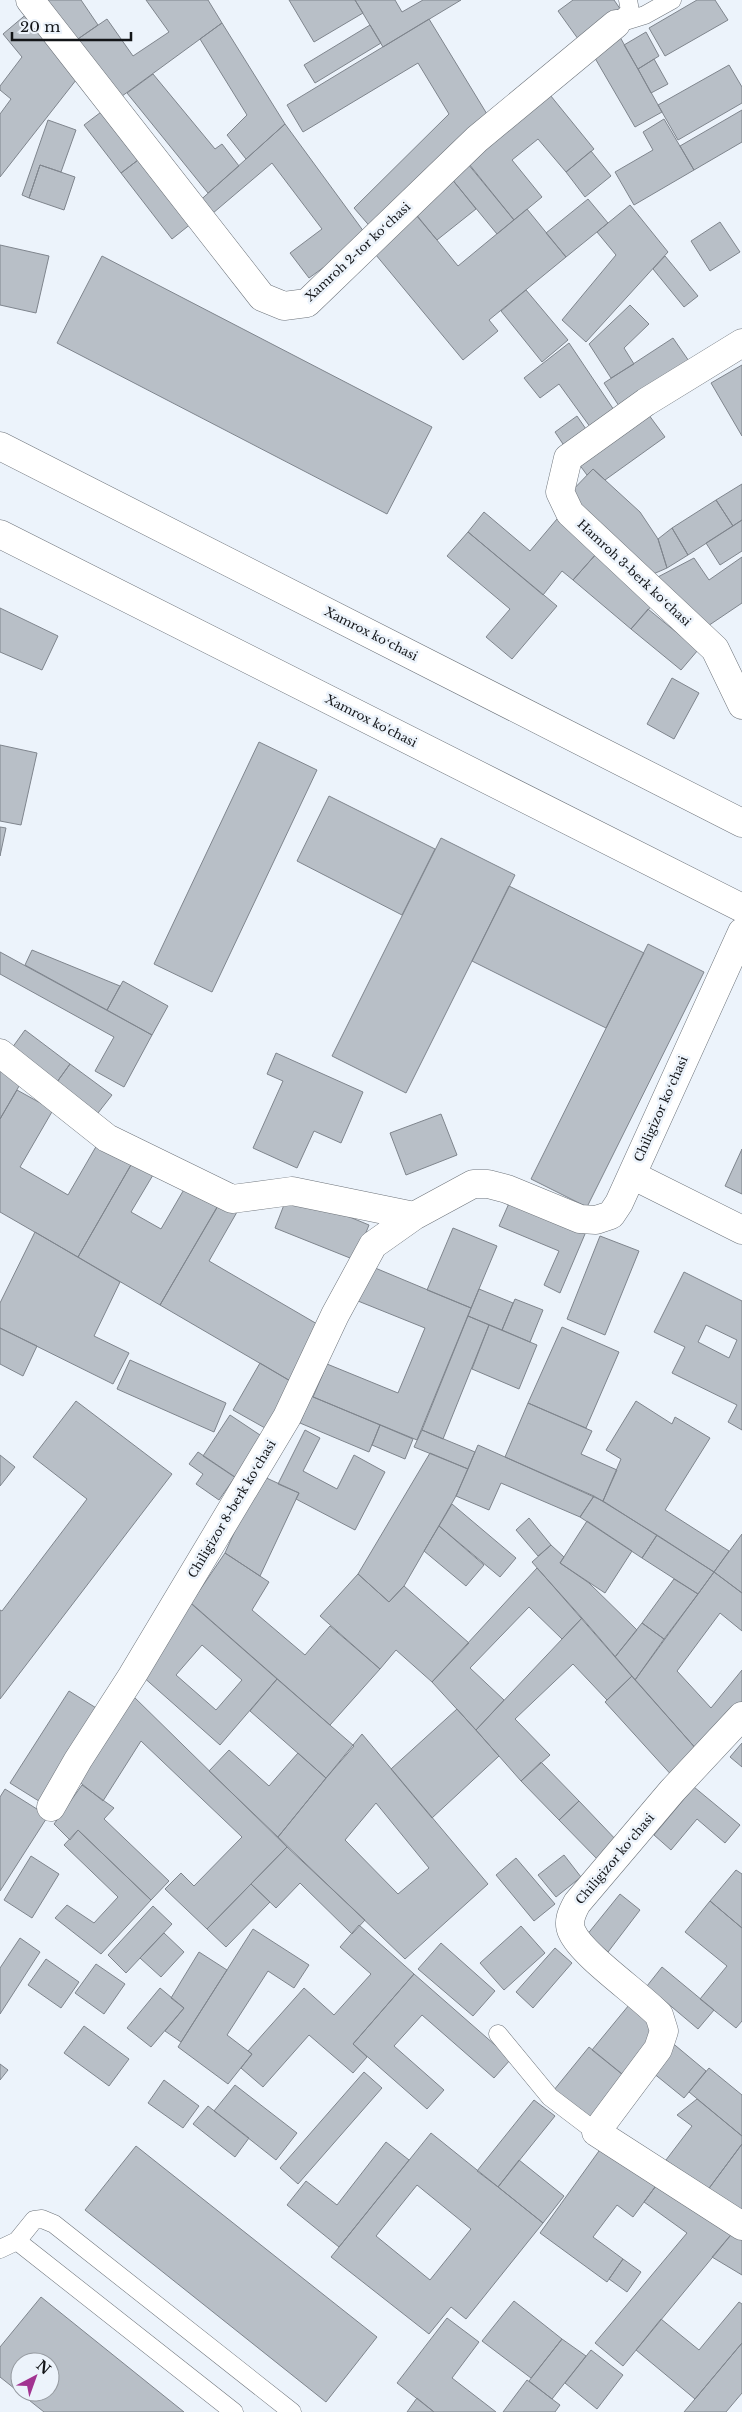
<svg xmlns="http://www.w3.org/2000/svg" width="742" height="2412" font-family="'Libre Baskerville',serif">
  <rect width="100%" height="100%" fill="#ecf3fb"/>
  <path fill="#b8bfc7" stroke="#7f858d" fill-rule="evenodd" d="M45,0H81L98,25L75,41Z
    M146,0H208L222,23L118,99L75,41L107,19L133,56L169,32Z
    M289,0H355L363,13L314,42Z
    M355,0H395L402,12L423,0H461L383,47Z
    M573,0H614L623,13L581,43L558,11Z
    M697,0H715L728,20L665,56L649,28Z
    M29,12L80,75L0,177V114L11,99L0,90V86L22,57L3,34Z
    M429,19L490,119L373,230L354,208L449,114L418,63L303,132L287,105Z
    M222,23L285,124L246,159L227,135L247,115L200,39Z
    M370,25L381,43L315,83L304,65Z
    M646,32L659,56L638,69L624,45Z
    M620,37L662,112L635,127L592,53Z
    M654,59L668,84L651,93L638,69Z
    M729,65L742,87V103L678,140L658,105Z
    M153,74L215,149L222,144L239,166L208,193L127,93Z
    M546,90L594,149L566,172L538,139L512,160L542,197L514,220L463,158Z
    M109,106L146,154L121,173L84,125Z
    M742,110V142L694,170L680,146Z
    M664,119L694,170L634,205L615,172L653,150L643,132Z
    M48,120L76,130L61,172L40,165L29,198L22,195Z
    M285,124L367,236L309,278L290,253L322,229L272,163L206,219L195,205Z
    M591,151L611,176L585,197L566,172Z
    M146,154L197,219L172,239L121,173Z
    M469,164L514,220L497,234L451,178Z
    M40,165L75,177L64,210L29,198Z
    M451,178L476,209L437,240L410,208Z
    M588,199L608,223L566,257L546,233Z
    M630,205L668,252L586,342L562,320L616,255L597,232Z
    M527,209L566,257L489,320L498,331L463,360L371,249L415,213L458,266Z
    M720,222L740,252L710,271L691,241Z
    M0,245L49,256L36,313L0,305Z
    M102,256L432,427L387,514L57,343Z
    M665,256L698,296L684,307L653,269Z
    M526,290L568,340L542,362L501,311Z
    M630,305L649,324L624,348L634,364L611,378L589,344Z
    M673,338L691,364L621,409L604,383Z
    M569,343L620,419L596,435L559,384L540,398L524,378Z
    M742,365V436L711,383Z
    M643,407L665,437L605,480L593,469L587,475L573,456Z
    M577,416L588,432L565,447L555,432Z
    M593,469L640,512L658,539L667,568L651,575L567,496Z
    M742,484V520L733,526L716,500Z
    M716,500L733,526L688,555L672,528Z
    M484,512L530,551L557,519L597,553L573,580L562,571L543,595L468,532Z
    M742,520V551L720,565L706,543Z
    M672,528L688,555L667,568L658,539Z
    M468,532L557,606L512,659L486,637L510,609L447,556Z
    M597,553L655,602L631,629L573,580Z
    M742,557V603L699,632L656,578L694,558L709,580Z
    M0,608L58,636L42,670L0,652Z
    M648,609L698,650L681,670L631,629Z
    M672,678L699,693L674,739L647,724Z
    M259,742L317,770L212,992L154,964Z
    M0,745L37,753L21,825L0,821Z
    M329,796L435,849L402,915L297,861Z
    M0,827L6,828L0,856Z
    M441,838L515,875L406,1093L332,1056Z
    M509,886L644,953L606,1028L472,961Z
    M648,944L704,972L587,1207L531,1179Z
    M32,950L120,986L107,1010L25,965Z
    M0,952L152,1035L124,1087L95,1071L114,1037L0,974Z
    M123,981L168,1006L152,1035L107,1010Z
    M25,1030L70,1064L57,1082L12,1048Z
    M276,1053L363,1092L341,1143L314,1131L297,1168L253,1148L283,1081L267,1074Z
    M70,1064L112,1095L98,1113L57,1082Z
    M0,1067L22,1081L0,1119Z
    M17,1090L53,1110L20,1167L68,1195L101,1138L135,1158L78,1257L0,1212V1119Z
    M441,1114L457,1155L406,1175L390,1133Z
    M742,1149V1194L725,1186Z
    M132,1163L153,1175L131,1212L161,1229L186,1186L218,1206L160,1305L78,1257Z
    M289,1192L369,1225L355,1260L275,1228Z
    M510,1201L585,1234L560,1293L544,1285L559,1251L499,1226Z
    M220,1202L237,1212L209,1261L324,1328L292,1382L160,1305Z
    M453,1228L497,1246L471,1308L427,1290Z
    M35,1232L120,1282L94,1336L129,1353L113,1384L0,1328V1303Z
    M600,1236L639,1251L605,1335L567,1319Z
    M368,1265L471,1308L417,1440L313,1397L327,1364L398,1393L425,1328L353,1299Z
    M684,1272L742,1301V1430L728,1422L737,1405L672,1373L685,1347L654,1332ZM706,1325L737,1340L729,1358L698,1342Z
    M479,1289L513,1303L502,1330L468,1316Z
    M515,1299L543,1310L530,1342L502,1330Z
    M468,1316L489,1325L443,1439L422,1430Z
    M489,1325L537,1345L519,1389L472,1369Z
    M562,1327L619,1352L586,1428L528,1403Z
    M0,1328L37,1346L23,1376L0,1364Z
    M130,1360L226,1403L214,1432L117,1389Z
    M260,1363L292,1382L265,1428L233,1410Z
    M311,1396L380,1425L369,1452L300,1423Z
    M76,1401L172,1474L0,1699V1610L2,1611L87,1499L33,1457Z
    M636,1401L672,1424L675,1417L710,1438L665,1510L729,1551L714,1572L603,1501L621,1459L606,1450Z
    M528,1403L592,1431L581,1454L617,1470L603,1501L505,1457Z
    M230,1415L269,1441L242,1482L203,1456Z
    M380,1425L413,1439L405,1459L372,1445Z
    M305,1430L320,1438L303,1471L337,1489L354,1455L385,1472L355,1530L296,1499L299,1493L278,1484Z
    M422,1430L475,1452L468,1469L414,1447Z
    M478,1445L505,1457L594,1496L580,1517L501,1483L489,1510L456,1496Z
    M198,1452L235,1477L219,1500L196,1484L203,1474L189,1464Z
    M430,1453L468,1469L456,1496L404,1586L389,1602L358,1574Z
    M0,1455L15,1467L0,1486Z
    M260,1475L299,1493L260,1576L225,1553Z
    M594,1496L657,1535L642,1558L580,1517Z
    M452,1504L516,1558L500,1577L439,1526Z
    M529,1518L551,1545L538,1556L516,1530Z
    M587,1521L632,1551L605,1593L560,1563Z
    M439,1526L484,1565L466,1586L424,1551Z
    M742,1534V1593L714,1572Z
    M657,1535L714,1572L698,1594L642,1558Z
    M551,1545L564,1557L560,1563L589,1583L637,1630L615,1657L532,1562Z
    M225,1553L269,1582L252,1610L305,1655L330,1626L380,1669L330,1725L191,1603Z
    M537,1568L582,1618L562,1639L529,1607L470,1668L504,1700L476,1730L432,1682Z
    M714,1572L742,1593V1631L720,1613L677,1671L711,1708L742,1670V1703L698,1751L635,1680Z
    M358,1574L389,1602L404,1586L469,1643L432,1682L396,1650L380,1669L320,1616Z
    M674,1579L698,1594L664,1639L642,1623Z
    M187,1600L277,1679L220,1745L141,1675ZM202,1645L242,1680L216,1710L176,1675Z
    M582,1618L632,1676L607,1700L573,1664L515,1719L550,1755L521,1781L476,1730Z
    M642,1623L664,1639L635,1680L615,1657Z
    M632,1676L698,1751L675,1779L605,1702Z
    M277,1679L354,1746L326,1778L250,1711Z
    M69,1691L101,1711L42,1803L10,1783Z
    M132,1695L287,1847L207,1929L165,1889L181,1873L194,1886L242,1837L141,1741L103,1801L77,1780Z
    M457,1709L499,1756L432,1818L391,1769Z
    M362,1734L488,1884L405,1959L278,1837ZM376,1803L429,1868L398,1894L345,1840Z
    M742,1743V1767L730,1757Z
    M229,1750L269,1786L298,1753L326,1778L278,1837L209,1771Z
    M541,1762L579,1801L559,1820L521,1781Z
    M82,1785L114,1808L104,1819L169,1881L151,1900L78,1830L70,1840L54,1824Z
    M694,1787L740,1825L725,1843L697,1819L671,1850L654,1835Z
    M5,1789L48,1816L0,1891V1797Z
    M579,1801L620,1844L601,1863L559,1820Z
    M78,1830L151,1900L101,1954L55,1918L67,1905L94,1923L118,1897L64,1845Z
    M287,1847L365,1920L352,1934L300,1883L276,1908L251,1884Z
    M564,1855L581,1877L556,1897L538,1875Z
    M31,1856L59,1874L32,1918L4,1900Z
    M516,1858L555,1904L534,1921L496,1875Z
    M736,1870L742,1874V1928L710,1901Z
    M251,1884L270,1902L226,1947L207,1929Z
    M620,1894L640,1910L608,1952L586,1936Z
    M710,1901L742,1928V2021L736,2028L700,1999L727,1966L685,1932Z
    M153,1906L172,1924L126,1973L108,1955Z
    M359,1925L414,1974L353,2044L367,2057L353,2073L309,2035L263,2087L241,2068L252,2054L248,2051L304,1988L334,2015L371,1974L340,1947Z
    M521,1926L545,1953L504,1990L480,1963Z
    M253,1929L309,1965L294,1988L268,1971L227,2035L252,2054L228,2084L178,2047Z
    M164,1933L184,1952L161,1977L140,1958Z
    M20,1938L40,1952L0,2014V1968Z
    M441,1943L495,1991L473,2016L418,1969Z
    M555,1948L572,1963L533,2008L516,1992Z
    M199,1952L227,1970L181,2042L165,2031L184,2008L171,1998Z
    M46,1959L79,1982L61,2008L28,1985Z
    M96,1964L125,1984L104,2014L75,1993Z
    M662,1967L714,2010L698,2029L647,1986Z
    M414,1974L511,2059L494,2078L422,2015L394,2046L444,2090L427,2109L353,2044Z
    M160,1988L184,2008L151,2047L127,2028Z
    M629,2005L659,2029L623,2075L592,2050Z
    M84,2026L129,2059L109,2086L64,2053Z
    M670,2041L706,2071L684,2098L647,2068Z
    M589,2047L627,2078L592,2121L554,2090Z
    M0,2064L8,2070L0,2080Z
    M709,2068L742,2095V2136L689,2092Z
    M364,2072L382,2088L298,2184L280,2168Z
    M164,2080L199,2106L183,2128L148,2103Z
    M235,2085L297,2133L276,2160L214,2111Z
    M697,2099L742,2136V2144L707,2191L666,2160L692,2126L677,2115Z
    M534,2100L555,2116L498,2187L477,2171Z
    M208,2106L249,2138L235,2157L193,2124Z
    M431,2133L543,2223L466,2319L451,2307L429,2334L331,2257ZM417,2185L471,2229L430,2280L376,2236Z
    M386,2142L409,2160L339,2247L287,2205L306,2181L337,2205Z
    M604,2144L658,2183L633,2217L617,2205L593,2237L623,2259L607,2282L540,2233Z
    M742,2144V2212L707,2191Z
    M136,2146L377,2337L326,2402L85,2210Z
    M519,2160L564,2196L543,2223L498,2187Z
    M658,2183L735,2230L623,2366L595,2343L687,2233L644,2202Z
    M735,2230L742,2234V2275L712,2257Z
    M623,2259L641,2272L627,2292L609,2279Z
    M41,2297L184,2412H44L0,2377V2347ZM20,2362H50V2392H20Z
    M514,2301L562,2339L531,2378L482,2341Z
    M739,2302L742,2304V2343L695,2399L636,2350L661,2319L699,2350Z
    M447,2318L479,2342L452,2378L496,2412H434L397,2383Z
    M562,2339L586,2356L552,2399L529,2381Z
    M742,2343V2393L726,2412H684Z
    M591,2350L623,2375L597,2409L565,2383Z
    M527,2380L560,2405L555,2412H503Z
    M417,2398L434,2412H407Z"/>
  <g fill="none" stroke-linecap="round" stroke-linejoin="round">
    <defs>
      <path id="service" d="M616,24L645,15L672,0
        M616,24L630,11L628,0
        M498,2034L550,2097L596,2132
        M17,2241L34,2220L42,2219L54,2224L292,2412
        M0,2249L17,2241L234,2412"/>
      <path id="minor" d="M30,0L262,297L284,306L307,303L477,139L616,24
        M742,343L646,402L568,458L560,492L570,513L715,649L742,705
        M0,1053L107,1138L232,1199L292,1191L414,1216
        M632,1175L742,1230
        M742,1716L672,1791L577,1903C572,1912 567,1922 572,1932C582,1955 639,1994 659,2015L664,2031L658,2049L596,2132L742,2226
        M51,1807L78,1760L132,1676L287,1417L335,1315L373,1245L414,1216L473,1184H488L507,1189L580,1219L596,1220L611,1215L619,1203L742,932"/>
      <path id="secondary" d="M0,446L742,823
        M0,534L742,908"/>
    </defs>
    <use href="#service" stroke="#6d737a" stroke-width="19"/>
    <use href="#minor" stroke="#6d737a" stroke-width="29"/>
    <use href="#secondary" stroke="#6d737a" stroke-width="29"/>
    <use href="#service" stroke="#fff" stroke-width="18"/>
    <use href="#minor" stroke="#fff" stroke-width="28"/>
    <use href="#secondary" stroke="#fff" stroke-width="28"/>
  </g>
  <g text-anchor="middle" stroke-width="5" stroke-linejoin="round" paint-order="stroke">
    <g font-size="12" fill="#131518" stroke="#ecf3fb">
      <text transform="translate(358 252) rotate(-43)" y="4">Xamroh 2-tor koʻchasi</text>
      <text transform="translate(634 573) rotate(43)" y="4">Hamroh 3-berk koʻchasi</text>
      <text transform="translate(371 634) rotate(27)" y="4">Xamrox koʻchasi</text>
      <text transform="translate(371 721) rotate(27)" y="4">Xamrox ko'chasi</text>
      <text transform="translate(661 1109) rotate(-66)" y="4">Chiligizor koʻchasi</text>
      <text transform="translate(232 1509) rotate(-59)" y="4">Chiligizor 8-berk koʻchasi</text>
      <text transform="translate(615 1859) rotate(-50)" y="4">Chiligizor koʻchasi</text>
    </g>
  </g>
  <g transform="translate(35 2377) rotate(41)"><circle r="24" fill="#ecf3fb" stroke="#959aa0"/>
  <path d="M0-4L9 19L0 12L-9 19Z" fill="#a23391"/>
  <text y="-8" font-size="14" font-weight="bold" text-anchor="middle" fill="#131518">N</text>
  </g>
  <path d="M12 32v8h119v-8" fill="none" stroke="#131518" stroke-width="2.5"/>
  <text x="20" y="32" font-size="15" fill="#131518" stroke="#ecf3fb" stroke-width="4" paint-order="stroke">20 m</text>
</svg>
